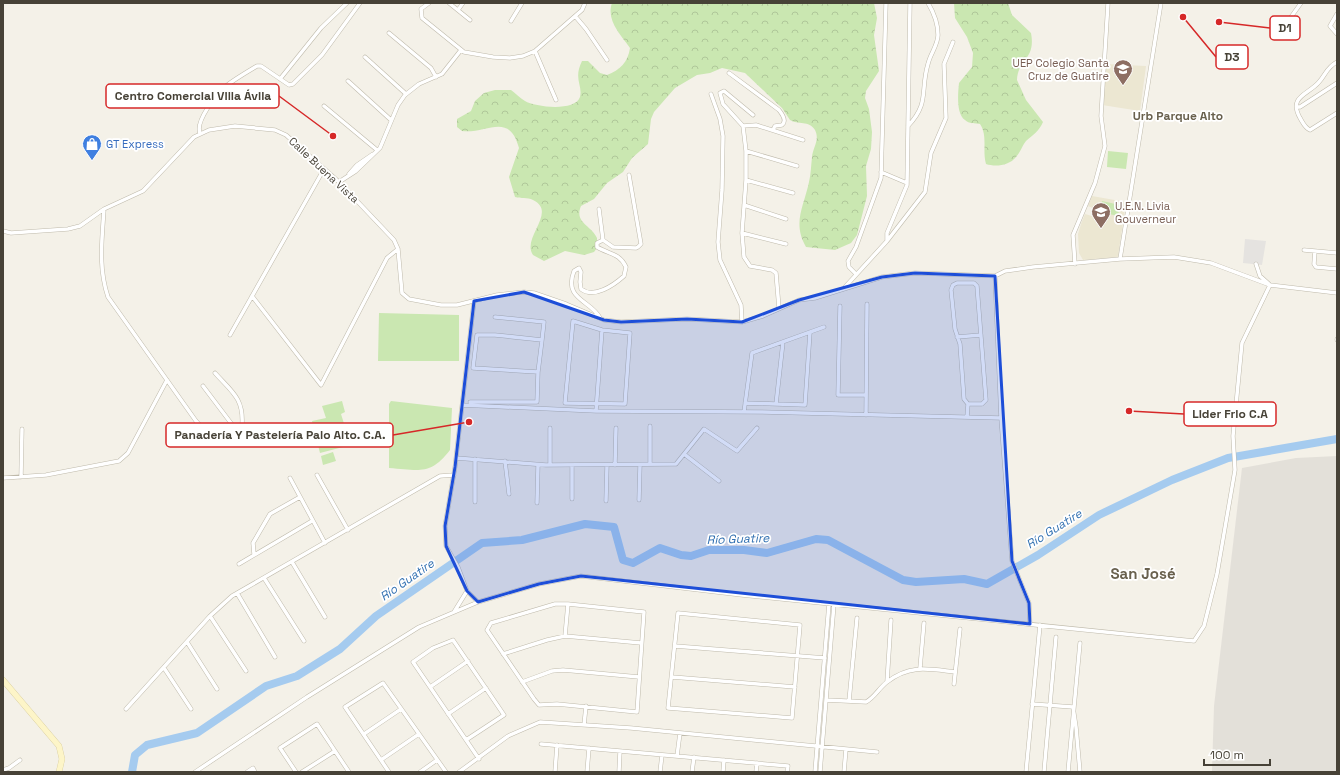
<svg xmlns="http://www.w3.org/2000/svg" width="1340" height="775" font-family="'Space Grotesk',sans-serif">
  <defs>
    <pattern id="forest-crowns" width="20" height="18" patternUnits="userSpaceOnUse"><rect width="20" height="18" fill="#cae7b1"/><path d="M2 6a3 3 0 1 1 6 0M12 15a3 3 0 1 1 6 0" fill="none" stroke="#afc799"/></pattern>
  </defs>
  <rect width="100%" height="100%" fill="#f4f1e8"/>
  <path fill="#e3e0d9" d="M1337,456V772H1212L1214,706L1242,468L1296,458Z"/>
  <path fill="#ece7d2" d="M1105,64L1146,66L1140,111L1102,105Z
    M1092,196L1126,202L1118,257L1083,260L1079,253L1078,234L1081,224L1085,214L1092,216L1095,209L1088,206Z"/>
  <path fill="url(#forest-crowns)" d="M612,3H874L877,18L874,35L879,71L866,91L865,98L869,109L872,132L871,149L866,166L867,196L857,235L851,243L835,250L806,247C792,223 804,206 809,182C811,174 811,165 812,157C813,147 820,140 815,130C809,120 798,125 790,120L782,108L745,73L722,68L710,73L697,75L675,88L654,112L651,119L648,144L632,158L623,172L607,183L594,199L581,206C574,223 591,225 597,238V248L594,252L584,255L565,251L544,261L533,255C521,238 558,212 533,200C527,197 521,199 515,197L509,177L519,148C509,111 487,134 462,131L457,127V119L471,111L475,101L484,93L495,90H511C515,93 520,98 525,101C535,107 575,112 580,97C583,85 573,79 582,61H588L600,73L607,75C620,70 628,62 630,48C620,34 606,20 612,3Z
    M954,3H1008L1012,15L1031,33C1036,60 1018,58 1017,80L1026,100L1043,122C1039,131 1033,135 1026,141C1022,146 1020,153 1016,157C1009,166 995,167 986,164C982,150 988,136 980,124C975,123 969,124 965,120C956,114 958,93 959,83L972,67L973,53L967,37L955,18Z"/>
  <path fill="#cae7b1" d="M1108,151L1128,153L1126,169L1107,167Z
    M1102,201L1120,205L1118,216L1100,212Z
    M379,313L459,315V361H378Z
    M342,401L345,412L341,414L346,430L316,438L312,421L326,418L322,406Z
    M391,401L452,408L450,450C430,476 419,470 389,468V404Z
    M340,434L343,447L320,453L317,441Z
    M333,452L336,461L323,465L321,456Z"/>
  <path fill="#e5e3e0" d="M1245,239L1266,241L1262,265L1243,263Z"/>
  <g fill="none" stroke-linecap="round" stroke-linejoin="round">
    <path stroke="#a5cbef" stroke-width="8" d="M132,772L135,755L147,745L197,733L266,686L297,676L340,649L376,616L482,543L522,540L585,524L614,527L623,560L633,563L660,548L681,555L691,556L709,550H744L767,553L816,539L828,540L903,580L916,582L964,579L987,584L1038,555L1099,515L1172,480L1228,458L1337,439"/>
    <defs>
      <path id="street" d="M429,3L421,9L422,18L464,52L493,57L510,58L523,56L535,51L582,10L585,3
        M449,3L470,20
        M458,10L463,3
        M1337,14L1330,26L1337,34
        M575,16L586,29L607,60
        M511,21L522,3
        M1290,31L1286,24L1301,3
        M389,33L431,68L436,77
        M535,51L556,100
        M365,57L406,94
        M1337,62C1327,67 1326,74 1319,82C1308,95 1288,96 1300,118C1303,123 1305,128 1310,130L1337,113
        M729,73L779,110C783,115 787,121 782,125L775,126L773,130
        M280,79L321,28L347,3
        M348,81L391,120
        M711,94L720,119L723,136L722,190L718,242L720,260L741,305L742,322
        M324,106L377,150
        M1297,107H1300L1337,83
        M753,115L724,91L720,93L723,104L743,126L746,151V180L742,233L744,257L750,266L772,270L776,273L779,308
        M743,126L756,125L803,140
        M908,126C930,103 920,90 928,64C930,54 938,45 938,35C938,23 934,13 928,3
        M200,133C195,122 216,94 226,86C235,79 247,72 257,66H261L289,85L293,84L322,55L360,3
        M746,151L797,166
        M881,172L907,183
        M349,174L357,165L373,154
        M746,180L793,193
        M339,182L356,171L380,148L398,105L405,95L419,84L442,74L461,50
        M744,205L786,219
        M104,209C102,240 98,267 108,297L196,421C213,441 222,447 249,443
        M599,209L603,240
        M3,231L11,233L68,229L80,226L104,209L143,191L194,137L209,130L235,126L275,130L286,135L339,182L394,240L398,249L402,293L409,299L441,305H457L497,295L524,292L534,293L566,304L604,320L621,322L687,319L742,322L763,316L799,300L815,298L882,277L915,273L995,276L1005,271L1033,267L1120,259L1174,257L1211,263L1270,285L1337,293
        M742,233L786,244
        M603,240L613,247L636,248L638,247L641,244L629,175
        M887,241V233L907,185L910,3
        M1304,250L1337,253
        M1315,251L1314,264L1316,267L1337,269
        M1120,259L1161,3
        M1075,264L1073,235L1095,183L1105,146L1101,116L1108,3
        M856,274L849,267L848,261L856,247L881,178L886,3
        M995,276L1001,418L1012,561L1029,603L1030,624
        M957,283H974L977,286L986,400L982,404H968L964,399L960,344L955,329L951,290L953,285Z
        M845,287L887,241L925,192L931,153L946,118L944,64L953,42
        M252,296L321,385L387,258L398,249
        M474,301L455,467L445,526L446,546L458,567L467,591L478,602
        M840,306L838,395H866
        M600,318C591,300 563,300 574,271L579,268L581,272L580,282L581,289C594,299 614,285 624,276L626,267C620,253 608,254 597,247V243L603,240
        M573,321L602,330L630,333L625,404L565,403Z
        M230,335L324,169
        M957,337L981,335
        M1337,339V340
        M538,372L542,340
        M215,373C231,391 244,398 242,425L221,443
        M203,386L237,431
        M470,402H537L538,372L473,368L477,335H495L542,340L544,322L495,317
        M745,403L805,405L810,332
        M776,404L783,342
        M462,405L596,411L761,412L1001,418
        M596,411L602,330
        M744,412L752,353L824,327
        M866,415L867,304
        M967,417L968,404
        M684,454L719,481
        M456,458L546,465L676,464L704,429L737,451L757,428
        M505,461L509,494
        M650,464V426
        M550,465V428
        M615,465L616,428
        M317,475L348,530
        M21,477L22,429
        M3,478L46,475L119,461L128,453L167,380
        M290,478L325,543
        M572,499V465
        M639,500L640,465
        M606,501L607,465
        M475,502V459
        M537,503L538,465
        M254,554L253,543L270,514L300,497
        M292,562L325,617
        M239,564L312,521
        M264,578L304,641
        M237,593L275,657
        M555,604H568L644,612L637,712L557,704L539,705L534,699L487,630L491,623Z
        M454,612L467,591
        M678,613L800,625L792,718L668,708Z
        M210,616L246,671
        M565,636L568,604
        M187,642L217,689
        M675,646L825,658
        M503,654L547,640L565,636L641,643
        M164,668L191,709
        M920,668L924,623
        M672,677L795,687
        M522,682L552,671L563,670L639,677
        M887,682L891,620
        M954,684L960,629
        M430,687L468,661
        M826,700L866,702C875,697 879,688 887,682C910,664 929,669 955,672
        M849,701L857,618
        M1032,704L1073,707L1076,727L1080,772
        M126,709L210,616L232,596L440,476L454,475
        M448,714L486,688
        M584,725L586,706
        M364,734L401,709
        M466,740L504,715L453,640L433,648L413,662L479,759
        M541,744L788,766L787,772
        M677,756L680,733
        M381,760L419,734
        M3,770L9,768L20,760
        M195,772L307,697L419,627L478,602L539,584L581,576L742,595L1194,641L1204,626L1217,574L1235,470L1233,436L1242,343L1270,285L1260,276L1256,264
        M247,772L253,768L255,772
        M296,772L280,748L317,724L349,772
        M302,772L335,751
        M389,772L345,707L383,683L446,772
        M420,772L437,760
        M459,772L508,736L540,722L631,728L877,752
        M555,772L557,745
        M587,772L589,748
        M619,772L620,751
        M660,772L662,755
        M692,772L694,757
        M723,772L724,760
        M756,772L757,763
        M815,772L829,604
        M820,772L834,604
        M844,772L846,749
        M1026,772L1040,625
        M1044,772L1056,637
        M1068,772L1080,643"/>
      <path id="secondary" d="M3,680L59,746L62,759L59,772"/>
    </defs>
    <use href="#street" stroke="#bfbaab" stroke-width="4.5"/>
    <use href="#secondary" stroke="#d3c899" stroke-width="6"/>
    <use href="#street" stroke="#fff" stroke-width="3.5"/>
    <use href="#secondary" stroke="#fdf5c8" stroke-width="5.5"/>
  </g>
  <path fill="#1d4ed8" fill-opacity="0.2" stroke="#1d4ed8" stroke-width="3" stroke-linejoin="round" d="M915,273L995,276L1012,561L1029,603L1030,624L581,576L539,584L478,602L467,591L446,546L445,526L455,467L474,301L524,292L604,320L621,322L687,319L742,322L799,300L882,277Z"/>
  <defs>
    <symbol id="school-pin" viewBox="-11 -11 22 30"><path d="M0 17L-7.5 6A9.5 9.5 0 1 1 7.5 6Z" fill="#8d6e63" stroke="#fff"/><path d="M0-5L7-2L0 1L-7-2ZM-4 1L0 2.5L4 1V4Q0 6-4 4Z" fill="#fff"/></symbol>
    <symbol id="shop-pin" viewBox="-11 -11 22 30"><path d="M0 17L-7.5 6A9.5 9.5 0 1 1 7.5 6Z" fill="#3f7fe0" stroke="#fff"/><path d="M-5-2.5h2.3a2.7 3.5 0 0 1 5.4 0H5L5.5 6h-11ZM-1.5-2.5h3a1.5 2.3 0 0 0-3 0Z" fill="#fff"/></symbol>
  </defs>
  <g fill-rule="evenodd">
    <use href="#school-pin" x="1112" y="58" width="22" height="30"/>
    <use href="#shop-pin" x="81" y="133" width="22" height="30"/>
    <use href="#school-pin" x="1090" y="201" width="22" height="30"/>
  </g>
  <g text-anchor="middle" stroke-width="3.5" stroke-linejoin="round" paint-order="stroke">
    <g font-size="11" fill="#785e54" stroke="#fff" text-anchor="end">
      <text x="1109" y="67">UEP Colegio Santa<tspan x="1109" dy="13">Cruz de Guatire</tspan></text>
      <text x="1115" y="210" text-anchor="start">U.E.N. Livia<tspan x="1115" dy="13">Gouverneur</tspan></text>
    </g>
    <g font-size="11" fill="#366cbe" stroke="#fff" text-anchor="start">
      <text x="106" y="148">GT Express</text>
    </g>
    <g font-size="11" fill="#474237" stroke="#fff">
      <text transform="translate(324 170) rotate(43)" y="4">Calle Buena Vista</text>
    </g>
    <g font-size="12" font-weight="bold" fill="#69614e" stroke="#fff">
      <text x="1178" y="120">Urb Parque Alto</text>
    </g>
    <g font-size="12" font-style="italic" fill="#3170b1" stroke="#fff">
      <text transform="translate(1054 529) rotate(-32)" y="4">Río Guatire</text>
      <text transform="translate(738 539) rotate(-2)" y="4">Río Guatire</text>
      <text transform="translate(407 580) rotate(-35)" y="4">Río Guatire</text>
    </g>
    <g font-size="15" font-weight="bold" fill="#69614e" stroke="#fff">
      <text x="1143" y="579">San José</text>
    </g>
  </g>
  <path fill="none" stroke="#d62828" stroke-width="1.5" d="M1219 22L1270 28M1183 17L1216 57M333 136L279 96M1129 411L1184 414M469 422L393 435"/>
  <g fill="#d62828" stroke="#fff" stroke-width="1.5">
    <circle cx="1219" cy="22" r="4"/>
    <circle cx="1183" cy="17" r="4"/>
    <circle cx="333" cy="136" r="4"/>
    <circle cx="1129" cy="411" r="4"/>
    <circle cx="469" cy="422" r="4"/>
  </g>
  <g fill="#fff" stroke="#d62828" stroke-width="1.5">
    <rect x="1270" y="16" width="30" height="24" rx="4"/>
    <rect x="1216" y="45" width="32" height="24" rx="4"/>
    <rect x="106" y="84" width="173" height="24" rx="4"/>
    <rect x="1184" y="402" width="92" height="24" rx="4"/>
    <rect x="166" y="423" width="227" height="24" rx="4"/>
  </g>
  <g font-size="12" text-anchor="middle" font-weight="bold" fill="#474237">
    <text x="1285" y="32">D1</text>
    <text x="1232" y="61">D3</text>
    <text x="193" y="100">Centro Comercial Villa Ávila</text>
    <text x="1230" y="418">Lider Frio C.A</text>
    <text x="280" y="439">Panadería Y Pastelería Palo Alto. C.A.</text>
  </g>
  <rect width="1340" height="775" fill="none" stroke="#474237" stroke-width="8"/>
  <path d="M1204 759v6h66v-6" fill="none" stroke="#474237" stroke-width="2"/>
  <text x="1210" y="759" font-size="12" fill="#474237" stroke="#ffffff" stroke-width="3" paint-order="stroke">100 m</text>
</svg>
